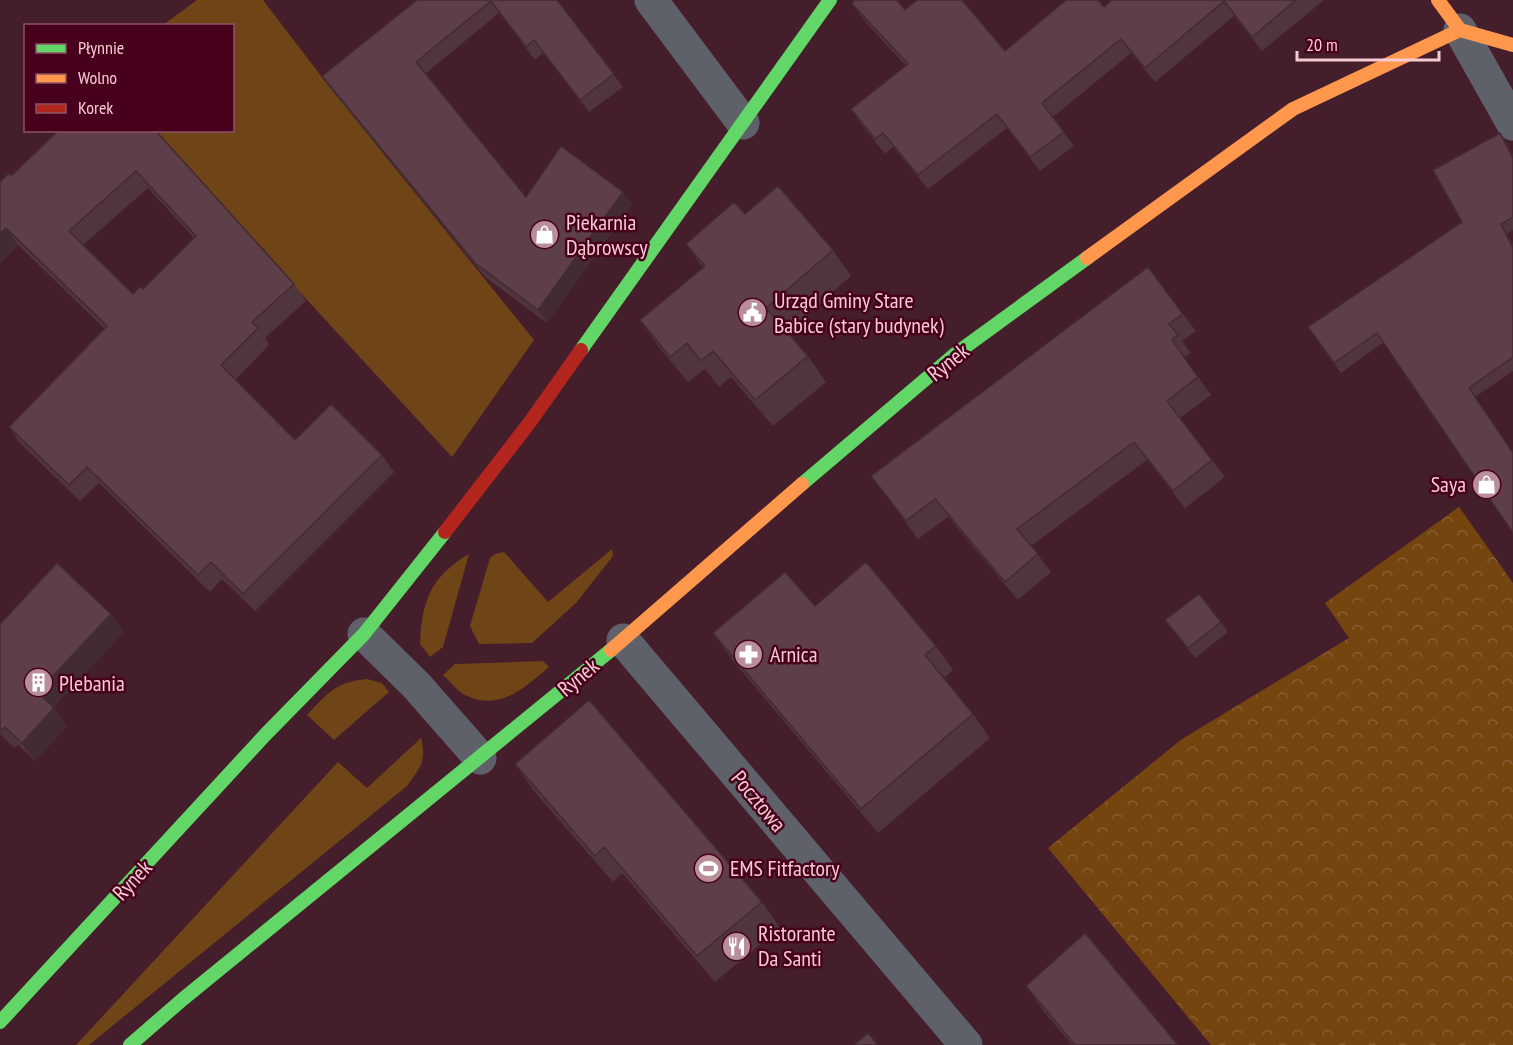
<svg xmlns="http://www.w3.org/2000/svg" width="1513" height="1045" font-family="'PT Sans Narrow',sans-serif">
  <defs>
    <pattern id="forest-crowns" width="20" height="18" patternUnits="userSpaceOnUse" patternTransform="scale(1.5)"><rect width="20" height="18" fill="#74450f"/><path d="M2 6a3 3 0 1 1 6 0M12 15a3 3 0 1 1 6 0" fill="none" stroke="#895e31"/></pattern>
  </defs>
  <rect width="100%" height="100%" fill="#441e2b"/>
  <path fill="#6f4417" d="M197,0H263L331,89L534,340L452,457L151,131L232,130V26L163,25Z
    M612,549L613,556L576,603L532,643L479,644L470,626L490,558L495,554L504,552L548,602Z
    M469,554L443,647L430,657L420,644C422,601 430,577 469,554Z
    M543,661L549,667C524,688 500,712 465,695C457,691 450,681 443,675L455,664Z
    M367,679L382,683L389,692L334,740L307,715C328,693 335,682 367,679Z
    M421,738C427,761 420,768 407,786L89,1045H76L338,762L367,788Z"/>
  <path fill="url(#forest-crowns)" d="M1459,507L1513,583V1045H1211L1048,848L1182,739L1349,638L1325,603Z"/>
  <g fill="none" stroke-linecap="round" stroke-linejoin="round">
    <path stroke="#5f616a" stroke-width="33" d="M651,0L743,123
      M1460,30L1513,124
      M364,634L416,685L480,758
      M623,640L966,1045"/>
    <path stroke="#63d668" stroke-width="14" d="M581,350L830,0
      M802,484L954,355L1087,258
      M0,1022L265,735L364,634L445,532
      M130,1045L183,999L611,650"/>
    <path stroke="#ff974d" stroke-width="14" d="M1438,0L1460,30L1513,45
      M1087,258L1293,109L1460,30
      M611,650L802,484"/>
    <path stroke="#b3261e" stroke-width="14" d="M445,532L530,422L581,350"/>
  </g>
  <path fill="#51353e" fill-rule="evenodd" d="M417,0H557L623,87L589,112L543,53L535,60L499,13L425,74L526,197L632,204L547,323L485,277L331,89L322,76Z
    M1112,0H1324L1262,51L1234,16L1155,82L1131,53L1053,117L1074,146L1040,171L1007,128L928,189L893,147L885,154L861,124L851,109L906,66L862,18L852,4L905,10L1005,51L1104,7Z
    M155,130L294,284L306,301L265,338L269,345L235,380L295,440L382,455L394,472L255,611L222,579L210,592L99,483L80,501L20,443L9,427L105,329L18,245L0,263L11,176ZM148,188L194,238L143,289L133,294L83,245Z
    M1500,133L1507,143L1513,155V230L1507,234L1513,244V371L1475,397L1384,342L1341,373L1308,327L1462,222Z
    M745,214L833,250L851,276L787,332L808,356L826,382L773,426L731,377L719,387L705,369L688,382L658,346L640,320L703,268L686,244Z
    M1183,314L1196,331L1182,341L1191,353L1184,357L1211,395L1180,418L1225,477L1185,508L1147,460L1031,546L1051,572L1018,600L948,517L918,539L871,476Z
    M815,606L936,646L953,670L944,678L973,714L990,738L878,833L730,657L713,633Z
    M111,614L124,632L54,707L67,726L35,761L18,745L14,748L0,734V624Z
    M1165,620L1221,622L1228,632L1195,658Z
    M515,764L762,902L780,928L715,982L622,873L613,882L533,790Z
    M1026,986L1178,1045H1072L1044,1012Z"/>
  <path fill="#422b32" d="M1500,133L1507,143L1513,155V158Z
    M623,192L632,204L547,323L538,310Z
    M1501,224L1513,244V248Z
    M6,228L18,245L0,263V234Z
    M111,614L124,632L51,710L38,692Z
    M54,708L67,726L35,761L22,743Z"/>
  <path fill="#5e3e48" stroke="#422b32" stroke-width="1.5" fill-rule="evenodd" d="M417,0H557L614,74L580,100L534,40L526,47L491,1L416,62L526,197L561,146L623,192L538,310L476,264L322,76Z
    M854,0H897L905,10L917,0H962L1005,51L1066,0H1098L1104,7L1112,0H1296L1252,37L1224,1L1145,68L1121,39L1042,103L1064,132L1030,157L997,114L918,175L883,133L875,139L851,109L908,64L852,4Z
    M59,130H155L294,284L252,322L258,328L221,365L295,440L331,404L382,455L243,594L211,562L198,575L87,467L69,485L9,427L107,326L6,228L0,234V182L9,173L11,176ZM136,171L196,236L143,289L141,286L133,294L69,231Z
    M1500,133L1513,158V217L1501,224L1513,248V357L1469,388L1513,453V533L1377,333L1334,363L1308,327L1462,222L1433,170Z
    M778,186L833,250L766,308L808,356L755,400L713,351L701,361L687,343L670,357L640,320L705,266L686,244L734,202L745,214Z
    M1148,267L1183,314L1169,324L1178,335L1172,340L1198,377L1167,401L1212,460L1173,491L1134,442L1017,529L1038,554L1005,582L935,499L906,521L871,476Z
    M866,562L936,646L925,655L973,714L861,809L713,633L785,572L815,606Z
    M57,563L111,614L38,692L54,708L22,743L5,727L2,730L0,728V624Z
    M1199,594L1221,622L1188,648L1165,620Z
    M589,700L762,902L697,956L604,847L595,856L515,764Z
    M1085,933L1178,1045H1075L1026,986Z
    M868,1033L878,1045H854Z"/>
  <defs>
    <symbol id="shop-disc" viewBox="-11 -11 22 22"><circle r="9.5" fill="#b88e98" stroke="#48011c"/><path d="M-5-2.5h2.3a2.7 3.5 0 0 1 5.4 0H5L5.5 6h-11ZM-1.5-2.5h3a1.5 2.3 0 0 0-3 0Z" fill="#fff"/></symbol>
    <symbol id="civic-disc" viewBox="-11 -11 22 22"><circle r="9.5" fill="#b88e98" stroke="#48011c"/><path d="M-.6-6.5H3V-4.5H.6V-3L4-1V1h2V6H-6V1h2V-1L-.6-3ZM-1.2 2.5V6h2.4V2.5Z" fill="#fff"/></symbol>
    <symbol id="pharmacy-disc" viewBox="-11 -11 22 22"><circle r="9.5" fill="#b88e98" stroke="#48011c"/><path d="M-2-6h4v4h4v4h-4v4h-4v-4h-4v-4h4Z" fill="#fff"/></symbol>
    <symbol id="building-disc" viewBox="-11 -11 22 22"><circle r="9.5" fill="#b88e98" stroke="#48011c"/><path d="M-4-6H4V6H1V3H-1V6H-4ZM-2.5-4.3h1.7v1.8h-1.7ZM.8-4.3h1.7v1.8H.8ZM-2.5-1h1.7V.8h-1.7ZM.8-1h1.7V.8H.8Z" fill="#fff"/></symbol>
    <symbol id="stadium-disc" viewBox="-11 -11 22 22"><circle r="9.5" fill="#b88e98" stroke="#48011c"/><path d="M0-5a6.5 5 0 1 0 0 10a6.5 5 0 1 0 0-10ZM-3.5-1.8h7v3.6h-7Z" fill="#fff"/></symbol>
    <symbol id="restaurant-disc" viewBox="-11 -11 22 22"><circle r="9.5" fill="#b88e98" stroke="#48011c"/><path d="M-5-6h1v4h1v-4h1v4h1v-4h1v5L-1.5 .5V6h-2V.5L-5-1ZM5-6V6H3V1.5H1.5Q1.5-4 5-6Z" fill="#fff"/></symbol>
  </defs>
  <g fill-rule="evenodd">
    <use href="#shop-disc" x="528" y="218" width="33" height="33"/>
    <use href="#civic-disc" x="736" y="296" width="33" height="33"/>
    <use href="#shop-disc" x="1470" y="468" width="33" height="33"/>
    <use href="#pharmacy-disc" x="732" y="638" width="33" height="33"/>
    <use href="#building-disc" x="22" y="666" width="33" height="33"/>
    <use href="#stadium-disc" x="692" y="852" width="33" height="33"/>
    <use href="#restaurant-disc" x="720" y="930" width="33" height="33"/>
  </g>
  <g text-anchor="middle" stroke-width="5" stroke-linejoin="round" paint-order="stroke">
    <g font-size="22" fill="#f7cbd2" stroke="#48011c" text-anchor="start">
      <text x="566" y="230">Piekarnia<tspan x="566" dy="25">Dąbrowscy</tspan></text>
      <text x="774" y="308">Urząd Gminy Stare<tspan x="774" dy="25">Babice (stary budynek)</tspan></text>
      <text x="1466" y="492" text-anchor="end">Saya</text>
      <text x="770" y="662">Arnica</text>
      <text x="59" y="691">Plebania</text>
      <text x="730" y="876">EMS Fitfactory</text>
      <text x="758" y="941">Ristorante<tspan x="758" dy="25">Da Santi</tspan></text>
    </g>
    <g font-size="22" fill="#f7cbd2" stroke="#48011c">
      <text transform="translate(948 362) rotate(-39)" y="8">Rynek</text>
      <text transform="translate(578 677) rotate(-40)" y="8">Rynek</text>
      <text transform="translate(759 801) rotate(50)" y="8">Pocztowa</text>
      <text transform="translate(132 880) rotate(-47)" y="8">Rynek</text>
    </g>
  </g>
  <rect x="24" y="24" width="210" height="108" fill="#48011c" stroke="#8e5265" stroke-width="1.5"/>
  <rect x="36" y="44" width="30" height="9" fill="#63d668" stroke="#8e5265" stroke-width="1.5"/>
  <text x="78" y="54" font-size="18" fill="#f7cbd2">Płynnie</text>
  <rect x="36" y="74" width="30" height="9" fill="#ff974d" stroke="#8e5265" stroke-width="1.5"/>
  <text x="78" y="84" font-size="18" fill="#f7cbd2">Wolno</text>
  <rect x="36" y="104" width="30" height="9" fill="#b3261e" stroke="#8e5265" stroke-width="1.5"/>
  <text x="78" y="114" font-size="18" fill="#f7cbd2">Korek</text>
  <path d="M1297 51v9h142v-9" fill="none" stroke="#f7cbd2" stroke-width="3"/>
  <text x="1306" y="51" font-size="18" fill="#f7cbd2" stroke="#48011c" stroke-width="4.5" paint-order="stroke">20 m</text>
</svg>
